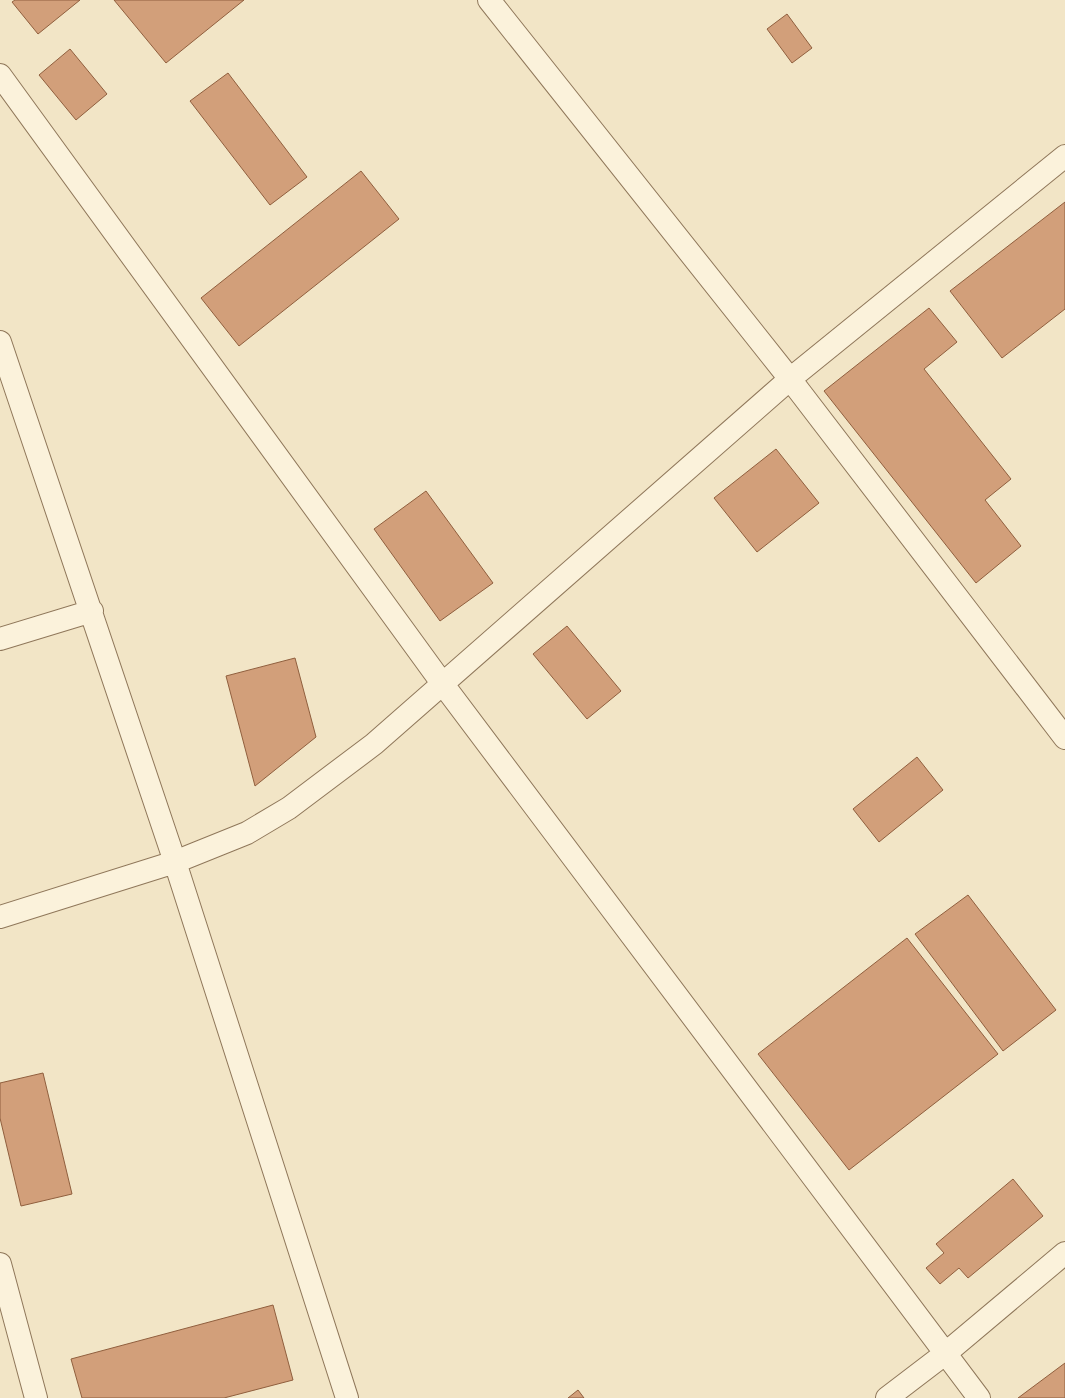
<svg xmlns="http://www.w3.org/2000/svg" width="1065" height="1398" font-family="Merriweather,serif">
  <rect width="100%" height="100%" fill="#f2e5c6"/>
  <path fill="#d29f7a" stroke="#905f3e" d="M15,0H80L38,34L12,2Z
    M114,0H244L166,63Z
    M787,14L812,48L792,63L767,29Z
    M70,49L107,94L76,120L39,75Z
    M228,73L307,177L270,205L190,101Z
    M361,171L399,219L239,346L201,298Z
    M1065,202V309L1002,358L950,291Z
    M929,308L957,342L924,369L1011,479L985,500L1021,546L976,583L824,391Z
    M776,449L819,503L757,552L714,498Z
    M426,491L493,583L440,621L374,529Z
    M567,626L621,691L587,719L533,654Z
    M295,658L316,737L255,786L226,676Z
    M917,757L943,790L879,842L853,809Z
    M968,895L1056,1010L1003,1051L915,934Z
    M907,938L998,1054L849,1170L758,1054Z
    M43,1073L72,1194L21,1206L0,1118V1083Z
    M1013,1179L1043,1216L968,1278L959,1268L940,1284L926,1268L944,1253L936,1244Z
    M273,1305L293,1380L224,1398H82L71,1359Z
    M1065,1363V1398H1018Z
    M578,1390L584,1398H568Z"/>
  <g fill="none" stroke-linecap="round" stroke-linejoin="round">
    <defs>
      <path id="minor" d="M489,0L790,379L1065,156
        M0,75L442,683L979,1398
        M0,342L175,862L347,1398
        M0,639L92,611
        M0,917L175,862L247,833L289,808L374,744L790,379L1065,738
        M0,1264L36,1398
        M887,1398L946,1353L1065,1253"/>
    </defs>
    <use href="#minor" stroke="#8f775a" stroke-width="24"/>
    <use href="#minor" stroke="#fbf2db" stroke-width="22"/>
  </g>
</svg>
